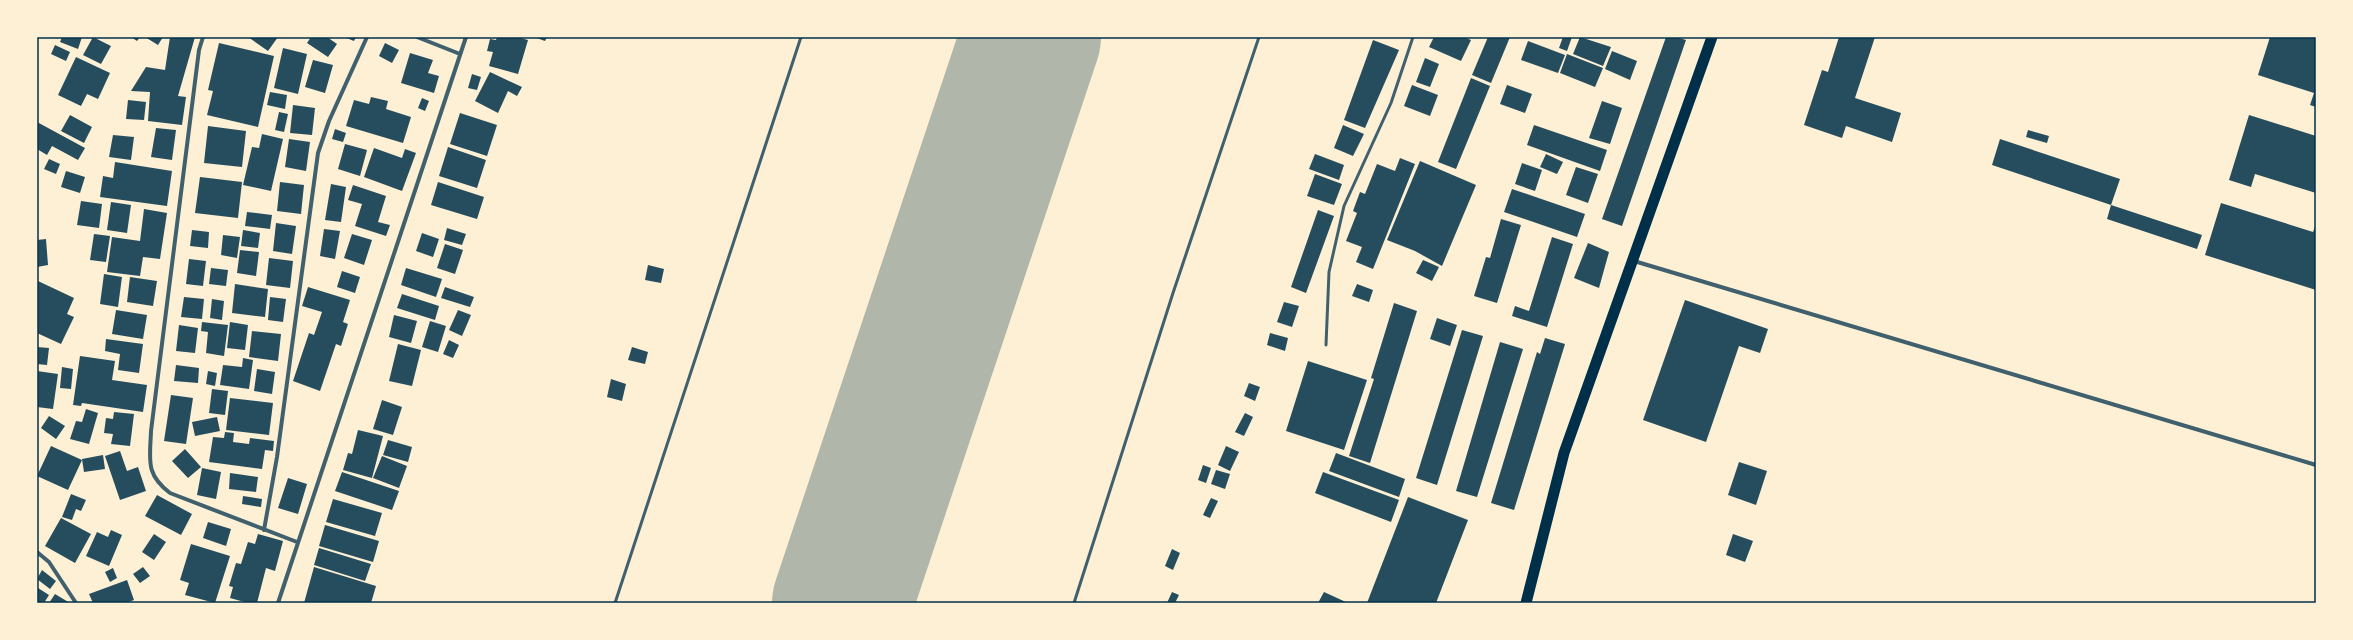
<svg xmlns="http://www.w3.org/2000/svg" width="2353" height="640" font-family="Karla,sans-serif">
  <rect width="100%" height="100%" fill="#fdf0d5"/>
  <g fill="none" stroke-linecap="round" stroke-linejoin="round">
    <path stroke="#b1b6ab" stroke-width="140" d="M842,603L1031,37"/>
  </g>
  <path fill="#264d5e" d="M62,37H82L78,49L60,42Z
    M93,37L111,46L101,64L83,55Z
    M131,37H140L137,41Z
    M145,37H163L158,45Z
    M170,37H195L178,96L186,97L182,125L148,121L150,92L131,91L146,67L165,70Z
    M248,37H278L268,51Z
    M311,37H327L337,44L328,57L307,43Z
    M344,37H356L354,41Z
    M497,37H517L528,40L518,74L489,66L493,52L487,51L490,39L496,40Z
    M534,37H547L545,41Z
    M1434,37H1464L1471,40L1461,61L1429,47Z
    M1488,37H1510L1491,83L1472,75Z
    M1563,37H1572L1567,51L1559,48Z
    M1580,37L1611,47L1603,66L1573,54Z
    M1666,37H1676L1686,40L1622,226L1602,219Z
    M1839,37H1875L1855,98L1901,113L1892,142L1846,126L1842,138L1804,125L1822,70L1828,72Z
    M2270,37H2316V107L2310,105L2314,93L2258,75Z
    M1373,40L1399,50L1365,128L1344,120Z
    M1528,41L1565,55L1558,73L1521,60Z
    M219,43L274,56L258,127L207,115L213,91L208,90Z
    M385,43L399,50L392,63L379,56Z
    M55,45L70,52L66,61L51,54Z
    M283,48L307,54L298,94L274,88Z
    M1612,51L1637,61L1630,80L1605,69Z
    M410,53L433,60L428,73L439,76L434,93L401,83Z
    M1567,54L1603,68L1595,87L1560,73Z
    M76,57L110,73L98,99L87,94L81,106L58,95Z
    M1425,58L1439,64L1430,87L1416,82Z
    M313,60L333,65L325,93L305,87Z
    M490,72L522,87L517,96L508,91L498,113L475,101Z
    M472,74L481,77L477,90L468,88Z
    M1471,78L1490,86L1456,169L1438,162Z
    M1412,85L1438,95L1430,116L1404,106Z
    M1507,85L1532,94L1525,113L1500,104Z
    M270,92L287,95L285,109L267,105Z
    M371,97L388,101L386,109L411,117L403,143L346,126L354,100L369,104Z
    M422,98L429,101L425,111L418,108Z
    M128,100L146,102L144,120L126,119Z
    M1602,101L1622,108L1610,144L1589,138Z
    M293,105L315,108L312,135L290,133Z
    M279,112L288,114L284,132L275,130Z
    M460,113L497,125L487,156L450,144Z
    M70,115L92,127L84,143L61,131Z
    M2249,115L2316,136V193L2255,174L2251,187L2229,180Z
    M37,122L85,148L78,160L52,146L47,155L37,149Z
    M1343,125L1364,134L1353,156L1334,148Z
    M1534,125L1607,150L1600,171L1527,145Z
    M208,126L246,131L242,167L204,163Z
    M156,128L176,130L172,160L151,157Z
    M335,129L346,133L343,142L332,139Z
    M2028,130L2049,136L2047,143L2026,137Z
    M262,134L283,139L271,191L243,185L252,147L259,148Z
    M113,135L134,137L131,160L109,157Z
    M289,139L310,142L306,171L285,167Z
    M2000,139L2120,179L2111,205L1992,165Z
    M345,144L367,150L360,176L338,169Z
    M448,147L486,160L477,188L439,176Z
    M374,148L402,158L405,149L416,153L402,191L364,177Z
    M1315,154L1344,165L1339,180L1309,169Z
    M1546,154L1563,162L1557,174L1540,167Z
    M1400,158L1415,164L1373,269L1356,262L1362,247L1346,241L1357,213L1353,211L1360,192L1365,194L1377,164L1395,171Z
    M49,159L60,164L56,174L44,169Z
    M1420,161L1476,185L1442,266L1415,251L1387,240Z
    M115,162L172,171L167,206L100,197L103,176L113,178Z
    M1522,163L1542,170L1535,191L1515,184Z
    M1576,167L1598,174L1588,203L1566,195Z
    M66,171L85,177L80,193L61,187Z
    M1315,174L1342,184L1334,205L1307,196Z
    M200,177L242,182L238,218L195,213Z
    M280,182L304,185L301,214L277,211Z
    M438,182L484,197L477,219L431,205Z
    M331,184L346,187L341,222L325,220Z
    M353,185L386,196L378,222L390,225L386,236L355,226L362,204L348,200Z
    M1512,189L1585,214L1577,237L1504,212Z
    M81,201L102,204L99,228L77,225Z
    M111,202L131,205L127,233L107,230Z
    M2221,203L2313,232L2316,224V290L2205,255Z
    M2111,205L2202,235L2197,249L2107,219Z
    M144,209L167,213L160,259L143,257L140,276L107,272L112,237L140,241Z
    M1318,210L1334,216L1306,293L1291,287Z
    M247,212L272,215L270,229L245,226Z
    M1501,219L1521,225L1497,303L1474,296L1486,257L1490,258Z
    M276,223L296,226L292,254L273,251Z
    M447,228L466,234L462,245L444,240Z
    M324,229L340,231L335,259L320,256Z
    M192,230L209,232L208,248L190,246Z
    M243,230L260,233L258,248L241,246Z
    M422,233L439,239L433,257L416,251Z
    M94,234L110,236L106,262L90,260Z
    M352,234L372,240L364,265L344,258Z
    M223,235L240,237L237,258L221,255Z
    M1552,237L1573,244L1547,327L1512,316L1515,306L1529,311Z
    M46,239L48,265L37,267V240Z
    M1588,243L1609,252L1599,288L1574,278Z
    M445,244L463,250L455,274L437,268Z
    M240,250L259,252L256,276L237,273Z
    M269,258L293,261L290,288L266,285Z
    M189,259L206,261L203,286L186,284Z
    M1423,260L1439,267L1432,281L1416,273Z
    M648,265L664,269L661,283L645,280Z
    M211,268L228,270L226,286L209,284Z
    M406,268L442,279L436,297L401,285Z
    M342,271L360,277L355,293L337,287Z
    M104,274L122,277L118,307L100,304Z
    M130,277L157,281L153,306L127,302Z
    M38,281L74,298L67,314L74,317L61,344L37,333Z
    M235,284L268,289L265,317L232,313Z
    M1357,284L1373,290L1369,302L1352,296Z
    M308,287L350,300L343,322L348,324L341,346L336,344L320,391L293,381L309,333L314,335L322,312L302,306Z
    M445,287L474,297L470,307L441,298Z
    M402,294L439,306L435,320L397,308Z
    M184,297L204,299L202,319L181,317Z
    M270,297L286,299L283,322L268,320Z
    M212,299L224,301L222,320L210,318Z
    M1685,300L1768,329L1760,353L1739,346L1706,442L1643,420Z
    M1284,302L1299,306L1292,327L1277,322Z
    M1394,303L1417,311L1370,463L1349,456L1374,379L1371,378Z
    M116,310L147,315L143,339L112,334Z
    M458,310L471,315L462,336L449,330Z
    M394,315L417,321L411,343L389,337Z
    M1437,318L1457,325L1450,346L1430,339Z
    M430,321L446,326L438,352L422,347Z
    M202,322L228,325L224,356L206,353L208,332L201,331Z
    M230,322L248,325L245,350L227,348Z
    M179,325L198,328L195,353L176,351Z
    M1462,330L1483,336L1437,485L1416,478Z
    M252,331L281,334L278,361L249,357Z
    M1270,333L1288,338L1285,351L1267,345Z
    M1545,338L1565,344L1514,510L1491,503L1537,352L1540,354Z
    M106,339L143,344L139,373L118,370L120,354L105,351Z
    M449,340L459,345L453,358L443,354Z
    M1500,342L1523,349L1477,497L1456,491Z
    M398,344L421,350L412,386L389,381Z
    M37,347L49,348L47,365L37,364Z
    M632,347L648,352L645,364L628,360Z
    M80,356L115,361L112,380L147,385L143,412L82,403L81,406L73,405Z
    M243,358L253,360L249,389L220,385L223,365L242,367Z
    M1308,361L1367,380L1344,450L1286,431Z
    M176,365L199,368L198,383L174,381Z
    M62,367L73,369L71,389L60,388Z
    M257,369L275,372L272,394L254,391Z
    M37,371L58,374L53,409L37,407Z
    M208,371L217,373L215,386L206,384Z
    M611,379L626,384L622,401L607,397Z
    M1249,383L1260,387L1255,401L1244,396Z
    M212,389L228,391L225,415L209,413Z
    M171,395L193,398L186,444L164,441Z
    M230,398L273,403L269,435L226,430Z
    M382,400L402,407L393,435L373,429Z
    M86,409L98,413L89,444L70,439L76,421L82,422Z
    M114,412L134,414L130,446L111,444L113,434L104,433L106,418L113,419Z
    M1245,413L1253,417L1244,436L1235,432Z
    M49,416L65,426L56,439L41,428Z
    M217,417L220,431L195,436L192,422Z
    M358,430L383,436L372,478L343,470L348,453L352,454Z
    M225,432L234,433L233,442L249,444L250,438L274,441L273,451L265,450L262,469L209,462L213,437L224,438Z
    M388,440L412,447L408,462L383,455Z
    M51,446L82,460L68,490L37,476Z
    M1226,446L1239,452L1230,471L1218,465Z
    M185,449L201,467L188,478L172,461Z
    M120,451L127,471L138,467L146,491L120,500L105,456Z
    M1336,453L1405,479L1399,497L1329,471Z
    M103,455L105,469L84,472L82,459Z
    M382,456L407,466L399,488L373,478Z
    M1739,462L1767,471L1756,505L1728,495Z
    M1203,465L1211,468L1206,483L1198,480Z
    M202,468L221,472L216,499L197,495Z
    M1216,470L1230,474L1225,489L1211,484Z
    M342,472L399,491L392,510L335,491Z
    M1323,472L1399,500L1391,522L1315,493Z
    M230,473L258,477L256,492L229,489Z
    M288,478L307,484L298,514L278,508Z
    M71,494L86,500L81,511L76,509L72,520L62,517Z
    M157,495L192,514L181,535L145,516Z
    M243,496L262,499L261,507L242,504Z
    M1408,497L1468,520L1436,603H1367Z
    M1211,498L1218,501L1210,518L1203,515Z
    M333,499L382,513L375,536L326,522Z
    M61,518L91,534L75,563L45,546Z
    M208,522L231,529L226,546L203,538Z
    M325,525L379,541L373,562L319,546Z
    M111,530L122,535L109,566L86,556L97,532L108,537Z
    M154,534L166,542L154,560L142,552Z
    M258,534L283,541L275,571L266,568L257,603H248L230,598L233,587L229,586L236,563L241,564L248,542L255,544Z
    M1733,534L1753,541L1745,562L1726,555Z
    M191,544L230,556L215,603L185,595L189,583L180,580Z
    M319,548L371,564L365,581L314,565Z
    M1172,549L1180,553L1173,570L1165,566Z
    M143,567L150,576L140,583L133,574Z
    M314,567L376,586L371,603H304Z
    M113,568L117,578L110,582L105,572Z
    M42,570L56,581L50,589L37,579Z
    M127,580L134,600L126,603H93L89,594Z
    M38,588L49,595L44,603H37Z
    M1172,592L1179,595L1175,603H1167Z
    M1324,592L1348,603H1318Z
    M55,594L70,603H49Z"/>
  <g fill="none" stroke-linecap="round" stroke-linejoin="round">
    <path stroke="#3f606c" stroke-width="3" d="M1326,345L1329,272L1344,206L1391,103L1413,37
      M615,603L801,37
      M1074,603L1173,293L1259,37"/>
    <path stroke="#3f606c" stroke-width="4" d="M203,37L199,50L151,431C150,460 145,474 170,493L297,542
      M417,37L460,54
      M1634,261L2316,465
      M264,530L277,457L318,153L329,121L367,37
      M37,552L49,562L76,603
      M278,603L466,37"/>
    <path stroke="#003049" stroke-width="11" d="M1526,603L1564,453L1712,37"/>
  </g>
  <rect width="2353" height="640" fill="none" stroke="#fdf0d5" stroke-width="76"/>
  <rect x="38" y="38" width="2277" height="564" fill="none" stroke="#003049" stroke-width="1.5"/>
</svg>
